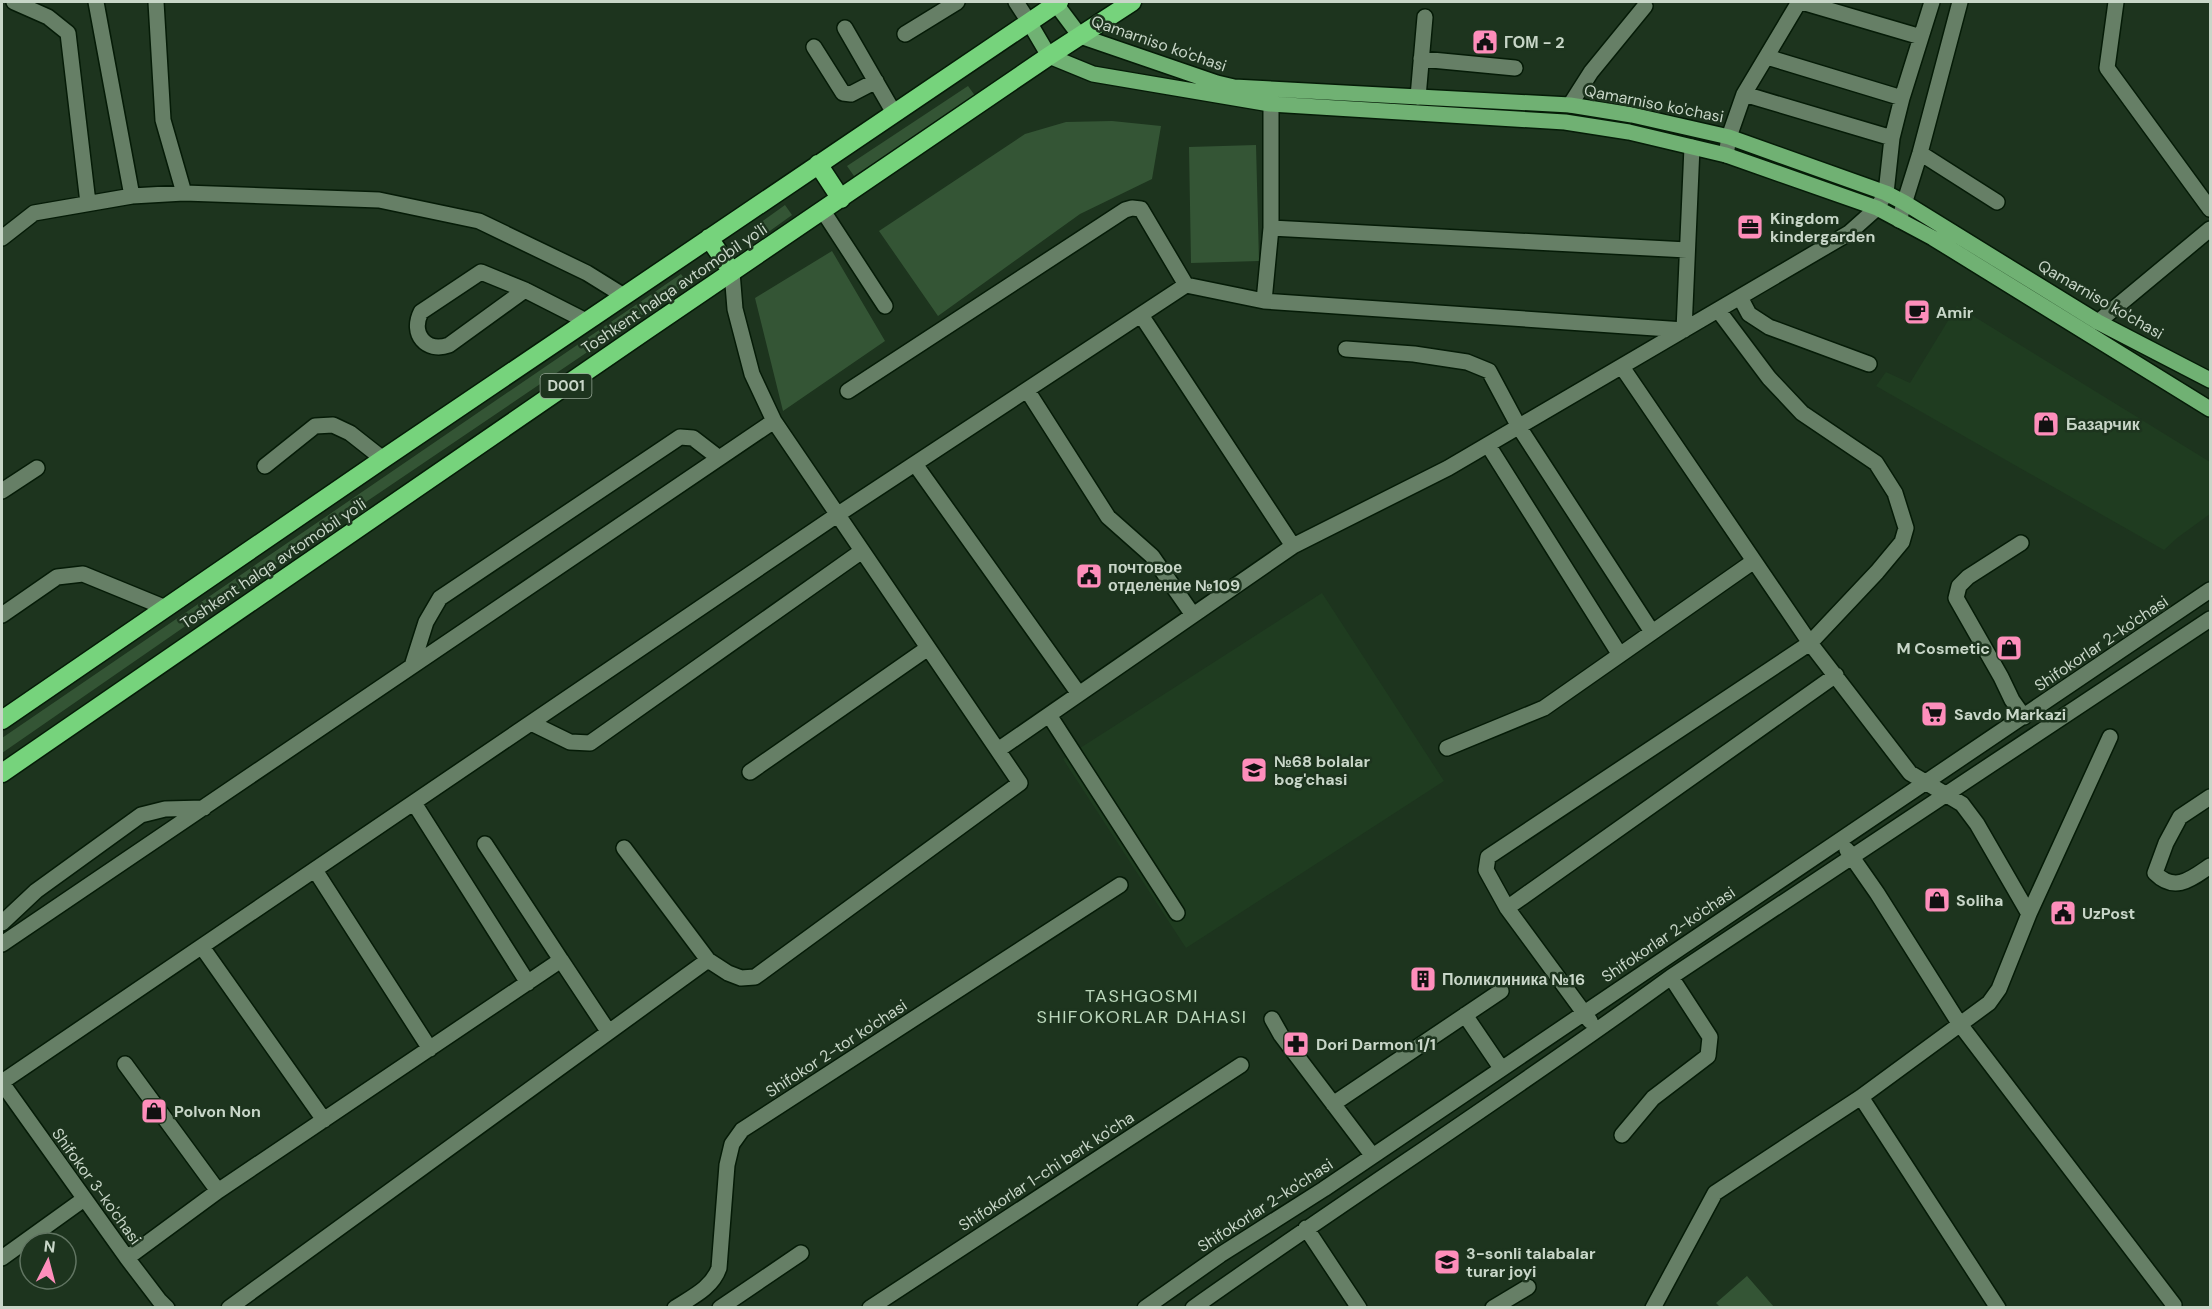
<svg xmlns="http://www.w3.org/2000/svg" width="2212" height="1309" font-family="'DM Sans',sans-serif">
  <rect width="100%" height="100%" fill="#1d341e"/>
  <path fill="#1f3c20" d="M1957,306L2210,462V514L2177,538L2164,550L1876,386L1886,372L1910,383Z
    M1322,593L1444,781L1186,948L1063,759Z"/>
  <path fill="#345535" d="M968,86L976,97L854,176L847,166Z
    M1112,121L1161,126L1152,179L1080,214L938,316L879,231L1025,134L1066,122Z
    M1256,145L1259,261L1191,263L1189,147Z
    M785,205L792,215L767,233L760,223Z
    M832,251L885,341L783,411L755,298Z
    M681,274L688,284L320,533L2,753V738Z
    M1747,1276L1774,1307H1720L1716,1303Z"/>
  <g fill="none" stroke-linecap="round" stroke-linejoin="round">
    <defs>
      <path id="minor" d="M14,2L48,17L68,33L88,203
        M96,2L132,196
        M156,2L163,120L184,193
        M1016,2L1029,22
        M1802,2L1921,37
        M2116,2L2107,68L2210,209
        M845,28L894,113
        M905,34L957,2
        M814,47L843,93L851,94L876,81
        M1767,57L1902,98
        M1421,59L1515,68
        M1271,92V228L1687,250
        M1744,94L1892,138
        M1418,97L1425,17
        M1570,105L1591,72L1645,6
        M1920,153L1997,202
        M1726,155L1729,137L1744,94L1799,2
        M823,211L885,306
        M1899,220L1920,153L1960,2
        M2,238L34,213L132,196L184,193L379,200L479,221L587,273L624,296
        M525,290L449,345C426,353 410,334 421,312L481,272L525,290L586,321
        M1740,297L1749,314L1769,327L1869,364
        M1264,301L1271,228
        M1141,315L1293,546
        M2098,322L2210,229
        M1346,349L1414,354L1467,362L1489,371L1519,427L1652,632
        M1622,367L1810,643L1910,773L1962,804L1977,824L2029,914
        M1027,390L1108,517L1152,556L1193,615
        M848,391L1125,210L1132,208L1141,209L1186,285
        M1488,445L1620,655
        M915,464L1079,694
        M265,466L315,426L333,425L350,433L383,459
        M2,491L37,468
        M2021,543L1968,577L1959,586L1956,598L2001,677L2012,700L2024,717
        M2,615L57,577L83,574L166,608
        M412,666L426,622L440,598L680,437L693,438L719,458
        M1049,715L1177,913
        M531,723L570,742L590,743L862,551
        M1447,748L1544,708L1754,561
        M998,750L1293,546L1448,468L1849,233L1877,208L1886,193L1892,138L1902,98L1932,2
        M750,772L928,648
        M2210,797L2180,817L2166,843L2155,873C2175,893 2191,879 2210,866
        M414,803L528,983
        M485,844L561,960
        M624,848L708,960L728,973L741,978L755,977L1020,783L774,421L752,374L735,309L732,272
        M1847,850L1877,893L1959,1023L2174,1305
        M315,870L430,1049
        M1507,908L1836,675
        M2,923L36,891L141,815L165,809L204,808
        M2,944L774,421
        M202,947L324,1120
        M1465,1015L1501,1068
        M1272,1019L1281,1035L1372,1155
        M1590,1021L1507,908L1486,870L1488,857L1810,643L1877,572L1902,542L1906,528L1895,493L1876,463L1802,413L1769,378L1718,310
        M125,1064L218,1191
        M2,1082L837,515L1186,285L1264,301L1684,330L1692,147
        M2,1083L127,1258L159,1300L167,1308
        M1861,1097L1998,1308
        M1333,1104L1501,991
        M1622,1135L1653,1098L1708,1056L1710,1037L1671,977
        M1306,1228L1359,1308
        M2,1258L84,1199
        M127,1258L218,1191L561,960L608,1031
        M229,1308L708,960
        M675,1308C692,1297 712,1288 719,1268L727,1165L732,1144L742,1130L1120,885
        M720,1308L801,1253
        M870,1308L1241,1065
        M1145,1308L1220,1255L1324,1189L2210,590
        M1193,1308C1351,1196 1515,1091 1671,977L2210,619
        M1493,1308L1528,1287
        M1653,1308L1715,1193L1861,1097L1989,1003L1999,989L2029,914L2110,737"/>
      <path id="major" d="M1056,4L1080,36L1217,83L1234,87L1570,105L1632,115L1729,137L1886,193L1905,203L2098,322L2210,380
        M1029,22L1049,56L1093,74L1270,104L1565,122L1629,132L1726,155L1877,208L1933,238L2210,409"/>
      <path id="highway" d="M818,164L841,199
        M709,238L732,272
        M2,720L383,459L1059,2
        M2,773L645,331L1049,56L1132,2"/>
    </defs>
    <use href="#minor" stroke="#051b07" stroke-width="18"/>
    <use href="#major" stroke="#051b07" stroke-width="18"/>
    <use href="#highway" stroke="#051b07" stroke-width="21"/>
    <use href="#minor" stroke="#667f66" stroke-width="15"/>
    <use href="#major" stroke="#70b173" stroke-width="15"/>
    <use href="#highway" stroke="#76d37c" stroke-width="18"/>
  </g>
  <defs>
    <symbol id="civic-square" viewBox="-11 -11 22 22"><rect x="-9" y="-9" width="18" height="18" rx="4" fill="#fe8ebb" stroke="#1d341e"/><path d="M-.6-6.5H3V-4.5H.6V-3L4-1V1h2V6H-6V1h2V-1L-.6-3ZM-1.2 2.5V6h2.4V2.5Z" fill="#111"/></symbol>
    <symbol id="office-square" viewBox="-11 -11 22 22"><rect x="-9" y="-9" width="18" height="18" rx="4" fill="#fe8ebb" stroke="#1d341e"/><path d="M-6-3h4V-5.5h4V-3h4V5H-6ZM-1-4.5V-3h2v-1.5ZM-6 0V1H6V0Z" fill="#111"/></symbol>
    <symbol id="cafe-square" viewBox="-11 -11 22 22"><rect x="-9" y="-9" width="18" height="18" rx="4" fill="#fe8ebb" stroke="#1d341e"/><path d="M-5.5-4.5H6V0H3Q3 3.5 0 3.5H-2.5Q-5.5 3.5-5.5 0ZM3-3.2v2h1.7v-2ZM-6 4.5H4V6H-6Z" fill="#111"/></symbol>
    <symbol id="shop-square" viewBox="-11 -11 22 22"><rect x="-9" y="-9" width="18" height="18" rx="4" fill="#fe8ebb" stroke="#1d341e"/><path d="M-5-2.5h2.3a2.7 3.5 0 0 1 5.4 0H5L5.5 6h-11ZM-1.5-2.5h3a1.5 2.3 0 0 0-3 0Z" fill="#111"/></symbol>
    <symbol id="supermarket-square" viewBox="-11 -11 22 22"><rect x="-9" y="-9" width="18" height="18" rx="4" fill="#fe8ebb" stroke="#1d341e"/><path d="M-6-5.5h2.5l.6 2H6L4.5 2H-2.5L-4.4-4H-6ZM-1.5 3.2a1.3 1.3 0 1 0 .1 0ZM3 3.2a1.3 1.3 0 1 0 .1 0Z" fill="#111"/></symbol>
    <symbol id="school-square" viewBox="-11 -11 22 22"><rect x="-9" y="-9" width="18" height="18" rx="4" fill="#fe8ebb" stroke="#1d341e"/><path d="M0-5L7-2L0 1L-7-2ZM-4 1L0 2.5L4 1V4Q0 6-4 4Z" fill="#111"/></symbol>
    <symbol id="building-square" viewBox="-11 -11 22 22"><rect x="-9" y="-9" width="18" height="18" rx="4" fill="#fe8ebb" stroke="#1d341e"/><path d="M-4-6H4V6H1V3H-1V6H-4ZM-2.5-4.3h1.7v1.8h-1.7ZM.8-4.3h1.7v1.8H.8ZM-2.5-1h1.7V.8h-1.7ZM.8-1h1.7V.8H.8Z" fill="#111"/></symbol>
    <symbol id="pharmacy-square" viewBox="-11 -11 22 22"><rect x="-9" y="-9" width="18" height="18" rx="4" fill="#fe8ebb" stroke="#1d341e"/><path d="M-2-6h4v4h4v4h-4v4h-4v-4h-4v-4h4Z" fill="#111"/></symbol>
    <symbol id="university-square" viewBox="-11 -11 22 22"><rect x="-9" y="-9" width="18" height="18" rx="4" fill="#fe8ebb" stroke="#1d341e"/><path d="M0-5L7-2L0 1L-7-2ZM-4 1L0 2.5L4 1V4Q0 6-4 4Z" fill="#111"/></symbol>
  </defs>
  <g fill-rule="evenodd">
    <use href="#civic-square" x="1470" y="27" width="30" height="30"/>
    <use href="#office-square" x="1735" y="212" width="30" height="30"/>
    <use href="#cafe-square" x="1902" y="297" width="30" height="30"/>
    <use href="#shop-square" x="2031" y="409" width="30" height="30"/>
    <use href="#civic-square" x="1074" y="561" width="30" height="30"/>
    <use href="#shop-square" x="1994" y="633" width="30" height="30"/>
    <use href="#supermarket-square" x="1919" y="699" width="30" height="30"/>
    <use href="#school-square" x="1239" y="755" width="30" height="30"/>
    <use href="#shop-square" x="1922" y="885" width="30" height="30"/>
    <use href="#civic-square" x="2048" y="898" width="30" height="30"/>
    <use href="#building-square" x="1408" y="964" width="30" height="30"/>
    <use href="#pharmacy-square" x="1281" y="1029" width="30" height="30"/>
    <use href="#shop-square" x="139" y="1096" width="30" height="30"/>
    <use href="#university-square" x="1432" y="1247" width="30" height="30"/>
  </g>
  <g text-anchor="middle" stroke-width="5" stroke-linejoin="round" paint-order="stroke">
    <rect fill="#1d341e" stroke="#95a595" stroke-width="1.5" x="540.5" y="374" width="51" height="24" rx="4.5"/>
    <g font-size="15" font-weight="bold" fill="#c8d6c8">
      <text x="566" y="391">D001</text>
    </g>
    <g font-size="16" font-weight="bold" fill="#c8d6c8" stroke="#1d341e" text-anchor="start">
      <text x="1504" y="48">ГОМ - 2</text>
      <text x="1770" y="224">Kingdom<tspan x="1770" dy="18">kindergarden</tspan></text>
      <text x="1936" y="318">Amir</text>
      <text x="2066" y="430">Базарчик</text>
      <text x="1108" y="573">почтовое<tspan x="1108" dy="18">отделение №109</tspan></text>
      <text x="1990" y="654" text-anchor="end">M Cosmetic</text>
      <text x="1954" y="720">Savdo Markazi</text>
      <text x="1274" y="767">№68 bolalar<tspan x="1274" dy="18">bog'chasi</tspan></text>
      <text x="1956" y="906">Soliha</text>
      <text x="2082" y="919">UzPost</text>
      <text x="1442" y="985">Поликлиника №16</text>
      <text x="1316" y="1050">Dori Darmon 1/1</text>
      <text x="174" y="1117">Polvon Non</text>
      <text x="1466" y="1259">3-sonli talabalar<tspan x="1466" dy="18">turar joyi</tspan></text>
    </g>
    <g font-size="16" fill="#c8d6c8" stroke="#1d341e">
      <text transform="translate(1159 43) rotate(19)" y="6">Qamarniso ko'chasi</text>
      <text transform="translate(1654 103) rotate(11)" y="6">Qamarniso ko'chasi</text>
      <text transform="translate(674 288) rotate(-34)" y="6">Toshkent halqa avtomobil yo'li</text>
      <text transform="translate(2101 299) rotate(30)" y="6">Qamarniso ko'chasi</text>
      <text transform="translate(273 563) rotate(-34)" y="6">Toshkent halqa avtomobil yo'li</text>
      <text transform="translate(2101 643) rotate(-34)" y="6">Shifokorlar 2-ko'chasi</text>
      <text transform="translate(1668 934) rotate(-34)" y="6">Shifokorlar 2-ko'chasi</text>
      <text transform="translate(836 1048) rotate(-33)" y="6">Shifokor 2-tor ko'chasi</text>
      <text transform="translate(1046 1171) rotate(-33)" y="6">Shifokorlar 1-chi berk ko'cha</text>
      <text transform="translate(97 1186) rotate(54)" y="6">Shifokor 3-ko'chasi</text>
      <text transform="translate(1265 1205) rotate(-33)" y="6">Shifokorlar 2-ko'chasi</text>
    </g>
    <g font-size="18" letter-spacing="1.5" fill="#bcd8bc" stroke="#1d341e">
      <text x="1142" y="1002">TASHGOSMI<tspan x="1142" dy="21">SHIFOKORLAR DAHASI</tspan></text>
    </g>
  </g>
  <rect width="2212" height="1309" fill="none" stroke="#c8d6c8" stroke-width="6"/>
  <g transform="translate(48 1261) rotate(6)"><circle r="28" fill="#1d341e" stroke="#617562" stroke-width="1.5"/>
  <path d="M0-4.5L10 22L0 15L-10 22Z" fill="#fe8ebb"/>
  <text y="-9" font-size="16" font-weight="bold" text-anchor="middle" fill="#c8d6c8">N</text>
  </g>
</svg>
